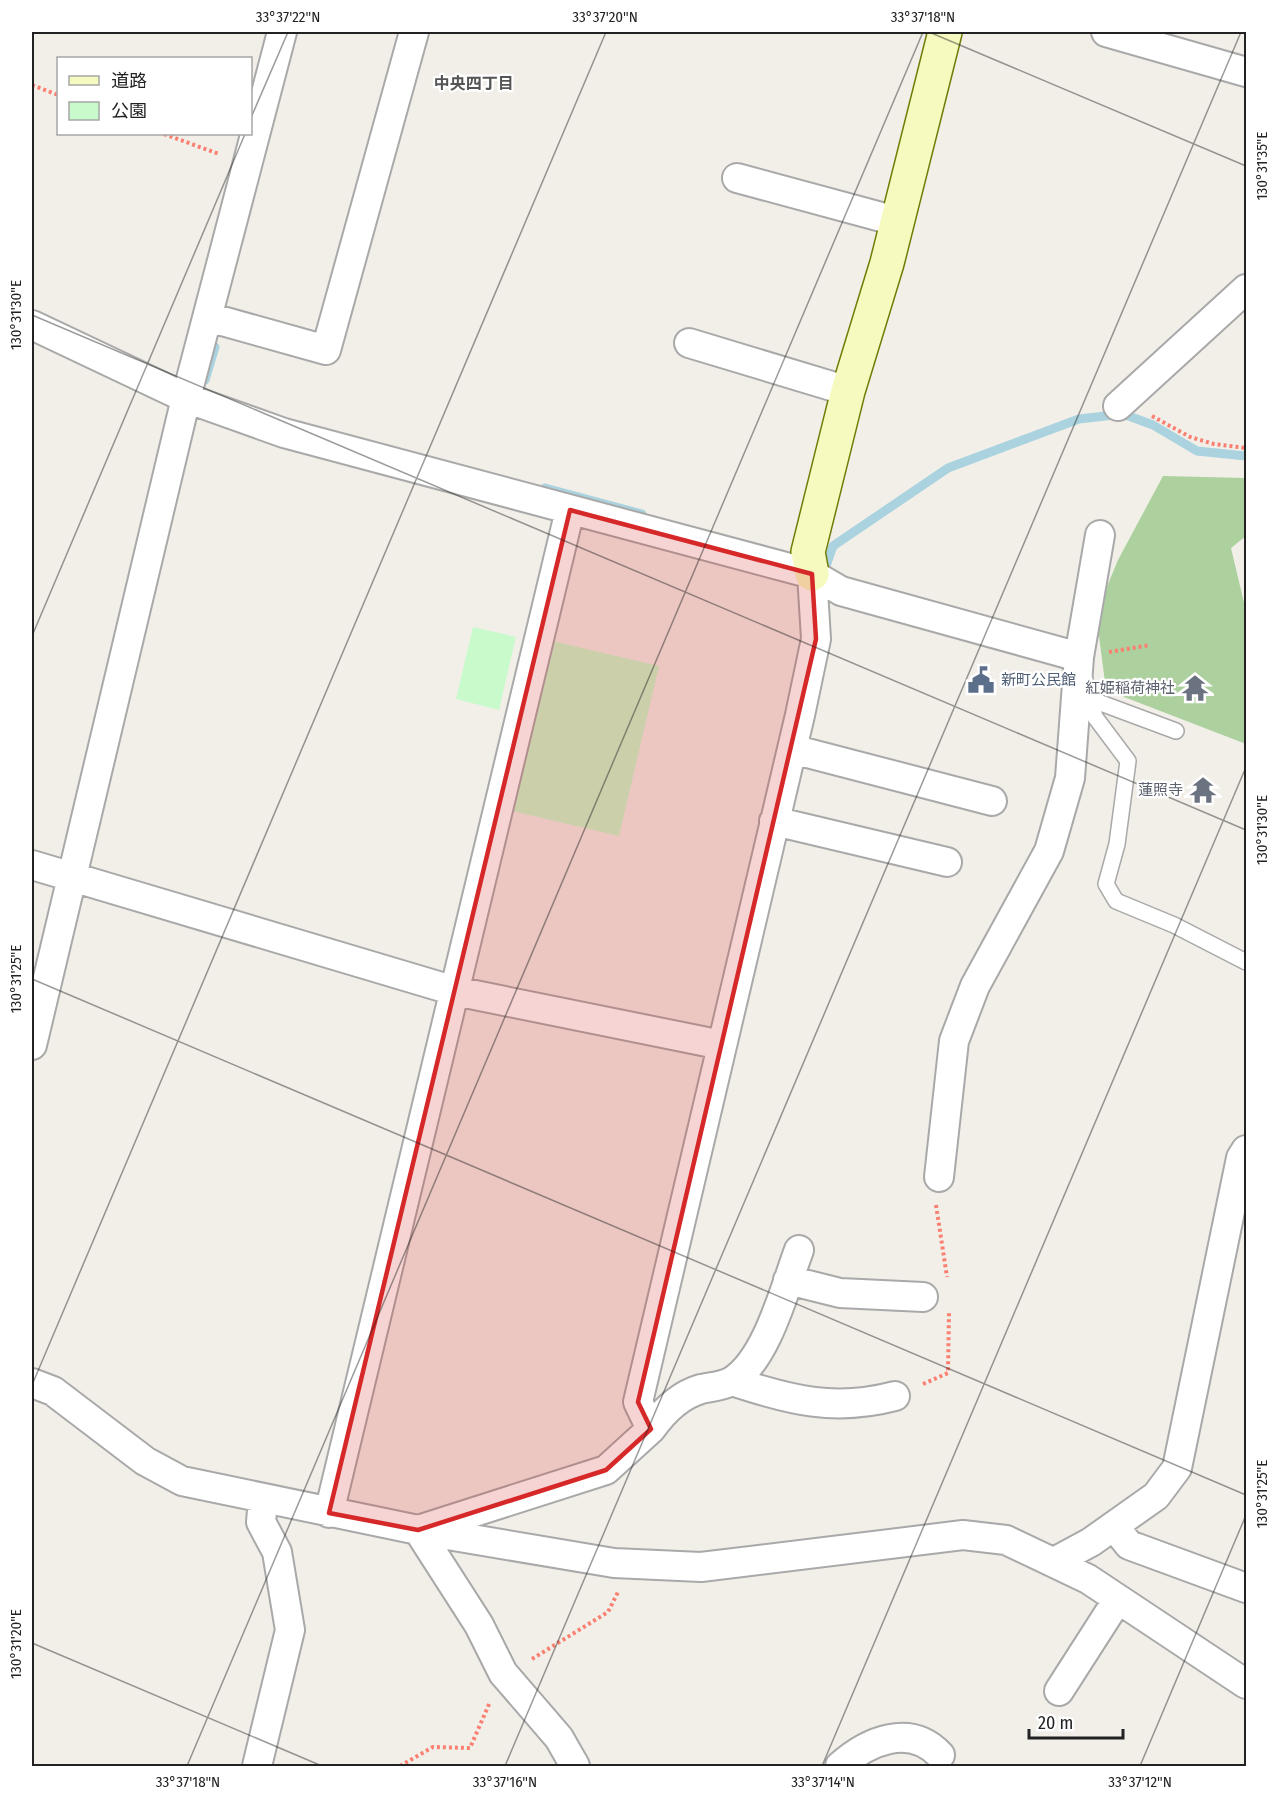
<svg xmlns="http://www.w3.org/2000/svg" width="1278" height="1798" font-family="'Fira Sans Condensed','Noto Sans JP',sans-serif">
  <rect width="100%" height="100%" fill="#f2efe9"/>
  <path fill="#add19e" d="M1163,476L1246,478V536L1231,548L1246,611V744L1106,690L1096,613L1118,560Z"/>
  <path fill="#c8facc" d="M473,627L516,637L499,710L456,699Z
    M548,640L659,666L619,836L508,810Z"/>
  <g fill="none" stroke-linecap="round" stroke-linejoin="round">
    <path stroke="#aad3df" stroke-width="9" d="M205,380L215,347
      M545,488L642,514
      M817,563L826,566L833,546L948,468L1079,419L1123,414L1153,425L1197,451L1246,456"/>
    <defs>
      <path id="lane" d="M1085,680L1095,717L1128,761L1117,844L1106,884L1116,901L1174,925L1246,962
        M1090,699L1176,731"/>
      <path id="street" d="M1106,32L1246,72
        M737,178L896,221
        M208,317L326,350L414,32
        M32,325L186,398L284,433L812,574L841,591L1079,657
        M689,343L848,391
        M1118,406L1246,289
        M792,749L992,801
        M774,821L947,862
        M32,865L455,991L722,1045
        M32,1045L186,398L282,32
        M939,1177L954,1041L975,986L1049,851L1070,778L1079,657L1100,535
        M788,1280L840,1293L923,1297
        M732,1381C789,1400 835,1412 895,1396
        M32,1383L53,1391L145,1461L182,1481L418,1530L614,1563L701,1567L963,1535L1006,1540L1088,1579L1246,1684
        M651,1429C663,1412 680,1395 701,1389C710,1387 724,1386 732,1381C767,1360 785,1287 799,1250
        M329,1513L570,510
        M1114,1526L1129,1545L1246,1588
        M1054,1562L1091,1542L1156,1496L1177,1468L1241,1158L1246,1150
        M1059,1691L1118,1599
        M257,1766L290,1630L277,1552L261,1522L263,1499
        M575,1766L559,1738L503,1673L479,1625L418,1530L606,1470L651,1429L638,1402L800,715L816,639L812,574
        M840,1766C868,1741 910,1723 940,1755"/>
      <path id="secondary" d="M812,574L808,552L848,391L887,263L945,32"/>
    </defs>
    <use href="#lane" stroke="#a9a9a9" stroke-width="18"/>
    <use href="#street" stroke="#a9a9a9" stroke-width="32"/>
    <use href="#secondary" stroke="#707d05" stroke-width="36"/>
    <path stroke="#fa8072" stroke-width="4" stroke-dasharray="3 3" stroke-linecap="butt" d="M32,85L58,95
      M164,134L219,154
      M1152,416L1190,437L1214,444L1246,448
      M1109,652L1150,645
      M936,1205L947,1277
      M923,1384L948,1373L949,1312
      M532,1659L608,1612L618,1592
      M400,1766L433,1747L470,1748L490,1702"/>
    <use href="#lane" stroke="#fff" stroke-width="15"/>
    <use href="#street" stroke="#fff" stroke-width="28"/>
    <use href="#secondary" stroke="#f7fabf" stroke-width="33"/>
  </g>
  <path fill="#d62828" fill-opacity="0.2" stroke="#d62828" stroke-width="4.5" stroke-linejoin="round" d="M570,510L812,574L816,639L638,1402L651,1429L606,1470L418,1530L329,1513Z"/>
  <path fill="none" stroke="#222" stroke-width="1.5" stroke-opacity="0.45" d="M929,32L1246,166M250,120L288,32M32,315L1246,830M32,636L245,134M32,979L1246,1495M32,1385L606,32M32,1643L322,1766M187,1766L923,32M505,1766L1241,32M822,1766L1246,767M1140,1766L1246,1515"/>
  <defs>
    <symbol id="civic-bare" viewBox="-9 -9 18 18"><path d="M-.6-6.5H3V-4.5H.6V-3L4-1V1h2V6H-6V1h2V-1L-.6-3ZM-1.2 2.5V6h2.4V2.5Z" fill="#5c6f8a" stroke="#fff" stroke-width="2.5" paint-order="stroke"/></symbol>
    <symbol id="temple-bare" viewBox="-9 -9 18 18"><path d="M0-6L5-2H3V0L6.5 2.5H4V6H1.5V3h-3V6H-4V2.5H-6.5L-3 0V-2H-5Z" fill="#6b7280" stroke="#fff" stroke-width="2.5" paint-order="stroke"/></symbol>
  </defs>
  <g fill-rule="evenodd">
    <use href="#civic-bare" x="962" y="661" width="38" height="38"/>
    <use href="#temple-bare" x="1176" y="669" width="38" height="38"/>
    <use href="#temple-bare" x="1184" y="771" width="38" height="38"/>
  </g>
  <g text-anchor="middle" stroke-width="4.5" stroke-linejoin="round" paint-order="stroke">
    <g font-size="15" fill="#4e5e75" stroke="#fff" text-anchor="start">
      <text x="1001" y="685">新町公民館</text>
    </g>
    <g font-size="15" fill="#5b616d" stroke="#fff" text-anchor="end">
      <text x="1175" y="693">紅姫稲荷神社</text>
      <text x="1183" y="795">蓮照寺</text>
    </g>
    <g font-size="16" font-weight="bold" fill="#555" stroke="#fff">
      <text x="474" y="89">中央四丁目</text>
    </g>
  </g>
  <rect width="1278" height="1798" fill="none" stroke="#ffffff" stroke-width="66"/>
  <rect x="57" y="57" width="195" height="78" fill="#ffffff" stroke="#a7a7a7" stroke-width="1.5"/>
  <rect x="69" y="76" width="30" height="9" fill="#f7fabf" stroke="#a7a7a7" stroke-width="1.5"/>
  <text x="111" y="87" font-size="18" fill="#222222">道路</text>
  <rect x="69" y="102" width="30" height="18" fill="#c8facc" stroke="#a7a7a7" stroke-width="1.5"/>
  <text x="111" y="117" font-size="18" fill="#222222">公園</text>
  <path d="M1029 1729v9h94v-9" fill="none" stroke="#222222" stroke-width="3"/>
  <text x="1038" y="1729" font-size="18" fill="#222222" stroke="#ffffff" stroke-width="4.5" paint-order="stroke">20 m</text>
  <rect x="33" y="33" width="1212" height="1732" fill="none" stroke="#222" stroke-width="2"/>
  <g font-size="15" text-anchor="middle" fill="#222">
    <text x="288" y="22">33°37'22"N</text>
    <text x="605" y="22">33°37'20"N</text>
    <text x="923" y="22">33°37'18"N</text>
    <text transform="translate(1262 166) rotate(-90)" y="5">130°31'35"E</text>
    <text transform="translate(16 315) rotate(-90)" y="5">130°31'30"E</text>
    <text transform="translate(1262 830) rotate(-90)" y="5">130°31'30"E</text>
    <text transform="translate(16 979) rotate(-90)" y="5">130°31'25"E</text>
    <text transform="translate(1262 1494) rotate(-90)" y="5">130°31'25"E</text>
    <text transform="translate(16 1644) rotate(-90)" y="5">130°31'20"E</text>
    <text x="188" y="1787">33°37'18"N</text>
    <text x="505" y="1787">33°37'16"N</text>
    <text x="823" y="1787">33°37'14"N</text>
    <text x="1140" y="1787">33°37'12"N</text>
  </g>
</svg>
